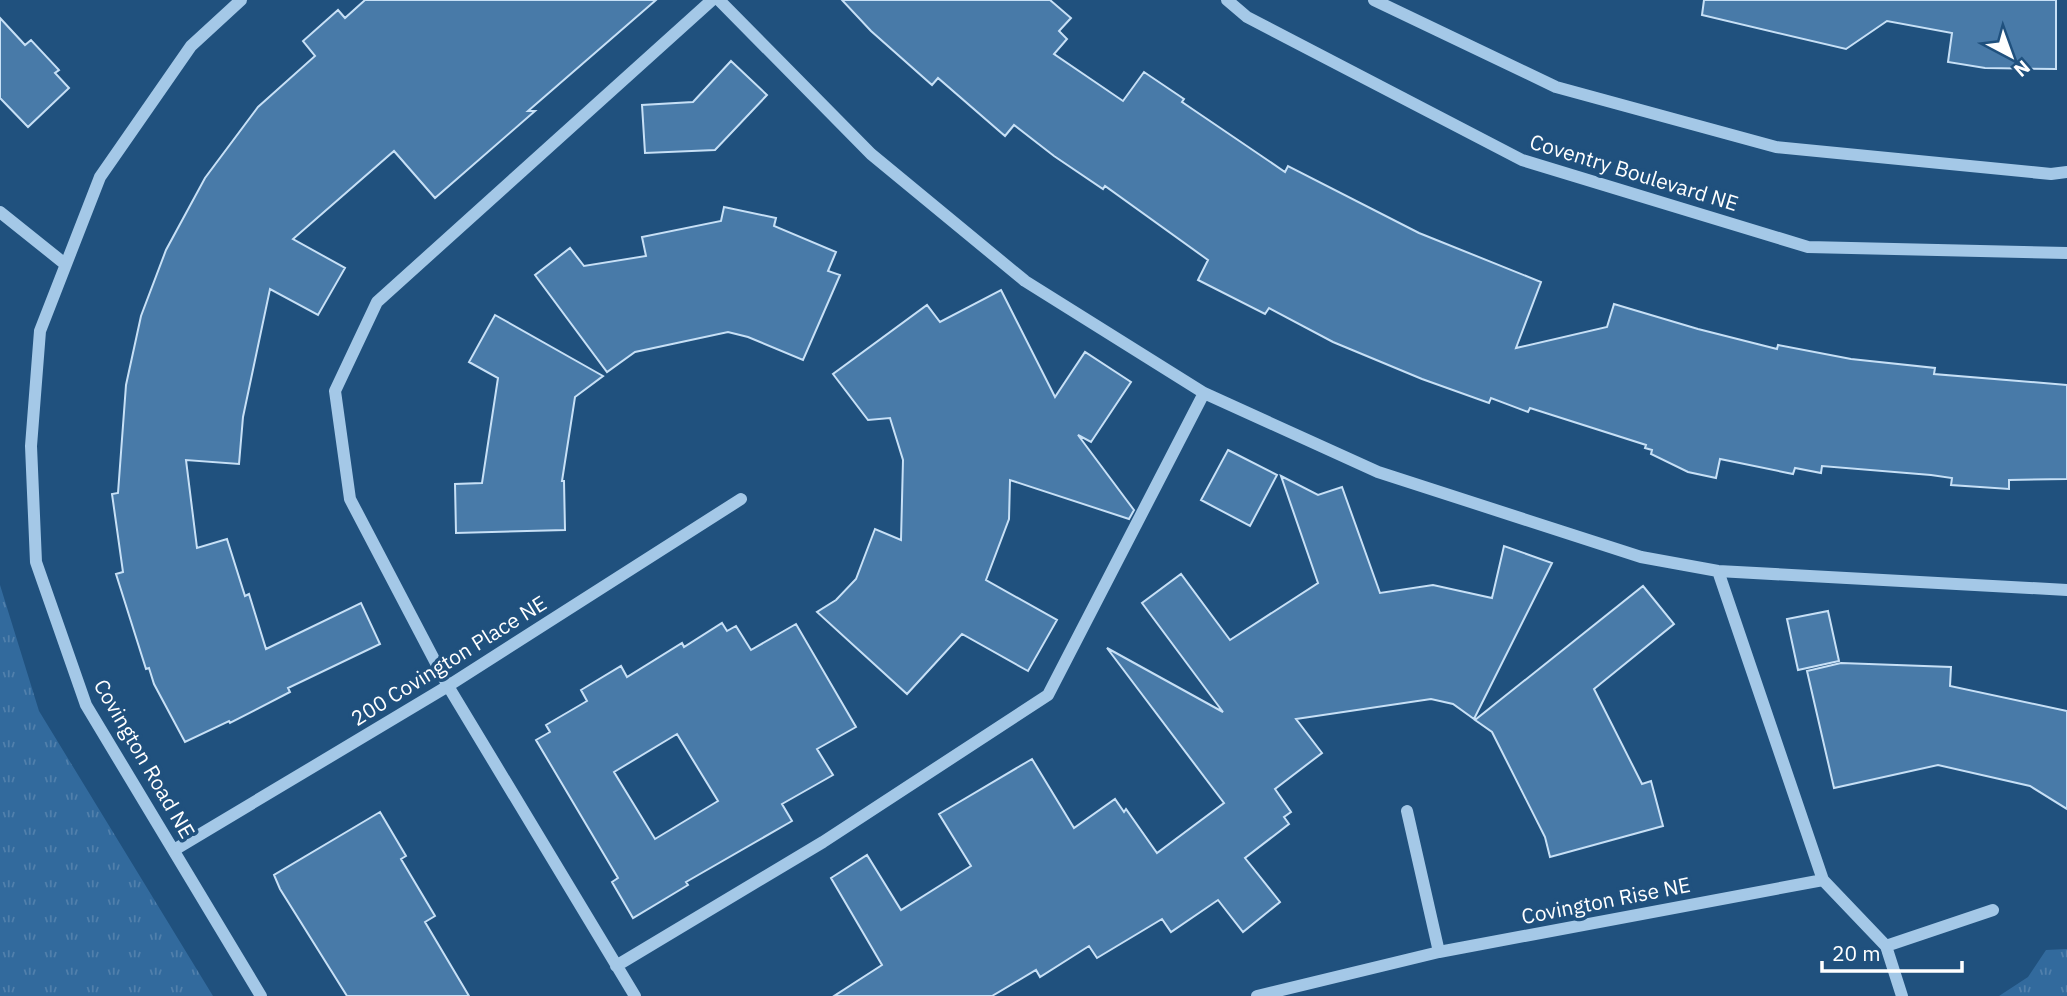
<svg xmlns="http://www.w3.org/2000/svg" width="2067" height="996" font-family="'IBM Plex Sans',sans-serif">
  <defs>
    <pattern id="park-tufts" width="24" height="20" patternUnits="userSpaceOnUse" patternTransform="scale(1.75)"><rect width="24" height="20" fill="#326a9d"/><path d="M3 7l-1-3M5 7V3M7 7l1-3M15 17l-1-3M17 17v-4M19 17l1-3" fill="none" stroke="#5180ac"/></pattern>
  </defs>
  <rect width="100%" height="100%" fill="#20517e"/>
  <path fill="url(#park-tufts)" d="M0,585L39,711L213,996H0Z
    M2067,949V996H1999L2028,977L2046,950Z"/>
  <path fill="#487aa8" stroke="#c7e0f6" stroke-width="2" fill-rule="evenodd" d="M365,0H656L528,111H535L435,198L394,151L293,239L345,268L318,315L270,289L243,417L239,464L186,460L197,548L227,539L245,596L249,594L266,649L361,603L380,644L288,688L290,692L230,723L229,721L185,742L154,684L149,668L146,669L116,574L123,572L112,494L118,493L126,385L141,316L166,250L205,178L258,107L315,56L303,41L338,10L345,18Z
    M842,0H1050L1071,18L1059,31L1067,39L1054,54L1123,101L1144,72L1184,99L1182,102L1285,172L1288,166L1419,233L1541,282L1516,348L1607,327L1614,304L1698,329L1777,349L1778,345L1851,359L1935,368L1934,374L2067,385V479L2009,480V489L1951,485L1952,478L1931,475L1822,466L1821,473L1795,468L1793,474L1720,459L1716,478L1688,472L1651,454L1652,450L1645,448L1646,445L1530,408L1528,412L1491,398L1489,403L1422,379L1333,342L1269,308L1265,314L1198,280L1208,260L1105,186L1103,189L1054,156L1014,125L1005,136L938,78L932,85L871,31Z
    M1704,0H2056V69L1985,68L1948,62L1952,33L1887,21L1846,49L1702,15Z
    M0,18L25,45L31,40L59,70L55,73L69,88L28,127L0,98Z
    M731,61L767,95L715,150L645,153L642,105L693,102Z
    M724,207L776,218L774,226L836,252L828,271L840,275L803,360L748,337L728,332L635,352L607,372L535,275L570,248L584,266L646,256L642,237L721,221Z
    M1001,290L1055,397L1085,352L1131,382L1091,442L1078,435L1134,510L1129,519L1010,480L1009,519L986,580L1057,620L1028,671L962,634L907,694L817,612L836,600L856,579L875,529L901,540L903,460L890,418L868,420L833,374L927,305L940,322Z
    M495,315L603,376L575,397L562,481H564L565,530L456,533L455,484L482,483L498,378L469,362Z
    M1228,450L1277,475L1250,526L1201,500Z
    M1281,476L1318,495L1342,487L1380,593L1433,585L1492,598L1504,546L1552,563L1474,719L1453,704L1431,699L1296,719L1322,753L1275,789L1291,812L1284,817L1289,824L1245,858L1280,902L1243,932L1218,900L1171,932L1162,919L1097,958L1089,946L1040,977L1036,970L992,996H834L882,965L831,878L867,855L901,910L971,866L939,814L1032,759L1074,828L1115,799L1124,812L1126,809L1157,853L1224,803L1107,648L1223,712L1142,603L1181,574L1230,640L1318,583Z
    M1643,586L1674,624L1594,689L1642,784L1651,781L1663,826L1550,857L1545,837L1492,732L1475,720Z
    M1828,611L1839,661L1798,670L1787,619Z
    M722,623L727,631L736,626L751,650L796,624L856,727L817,749L833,775L782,804L792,821L686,882L688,885L633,918L612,882L618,878L536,740L550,732L546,725L587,701L581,690L621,666L627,677L682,643L684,647ZM677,734L718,801L655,839L614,772Z
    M1841,663L1951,667L1950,686L2067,711V809L2030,786L1938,765L1834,788L1807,671Z
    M380,812L406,856L401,859L435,916L425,922L469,996H347L280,889L274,875Z"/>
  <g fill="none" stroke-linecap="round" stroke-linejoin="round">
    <path stroke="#a4c8e7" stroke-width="12" d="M241,0L191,46L100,177L40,331L31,446L36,562L86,705L261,996
      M719,0L871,154L1025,281L1204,393L1378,472L1641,557L1718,571L2067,590
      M1227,0L1247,17L1522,160L1808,247L2067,253
      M1374,0L1556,87L1776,147L2051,174L2067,172
      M0,212L65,264
      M1718,571L1823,880
      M1407,811L1439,952
      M174,850L448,686L741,499
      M1886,946L1993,910
      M616,966L823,842L1048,695L1204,393
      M635,996L448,686L350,499L335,391L377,302L712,0
      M1257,996L1439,952L1823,880L1886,946L1902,996"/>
  </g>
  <g text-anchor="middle" stroke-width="7" stroke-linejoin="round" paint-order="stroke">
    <g font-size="21" fill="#fff" stroke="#20517e">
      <text transform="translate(1634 173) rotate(17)" y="7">Coventry Boulevard NE</text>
      <text transform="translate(449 661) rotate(-32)" y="7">200 Covington Place NE</text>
      <text transform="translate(144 759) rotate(60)" y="7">Covington Road NE</text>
      <text transform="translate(1606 901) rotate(-11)" y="7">Covington Rise NE</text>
    </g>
  </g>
  <g transform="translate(2011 56) rotate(139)" stroke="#20517e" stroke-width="5" paint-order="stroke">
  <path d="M0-5L12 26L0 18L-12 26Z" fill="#ffffff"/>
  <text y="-10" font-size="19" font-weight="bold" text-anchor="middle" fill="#ffffff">N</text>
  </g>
  <path d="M1822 961v10h140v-10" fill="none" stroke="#ffffff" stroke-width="3.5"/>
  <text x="1832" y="961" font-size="21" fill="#ffffff" stroke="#20517e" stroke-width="5" paint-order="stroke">20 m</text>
</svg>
